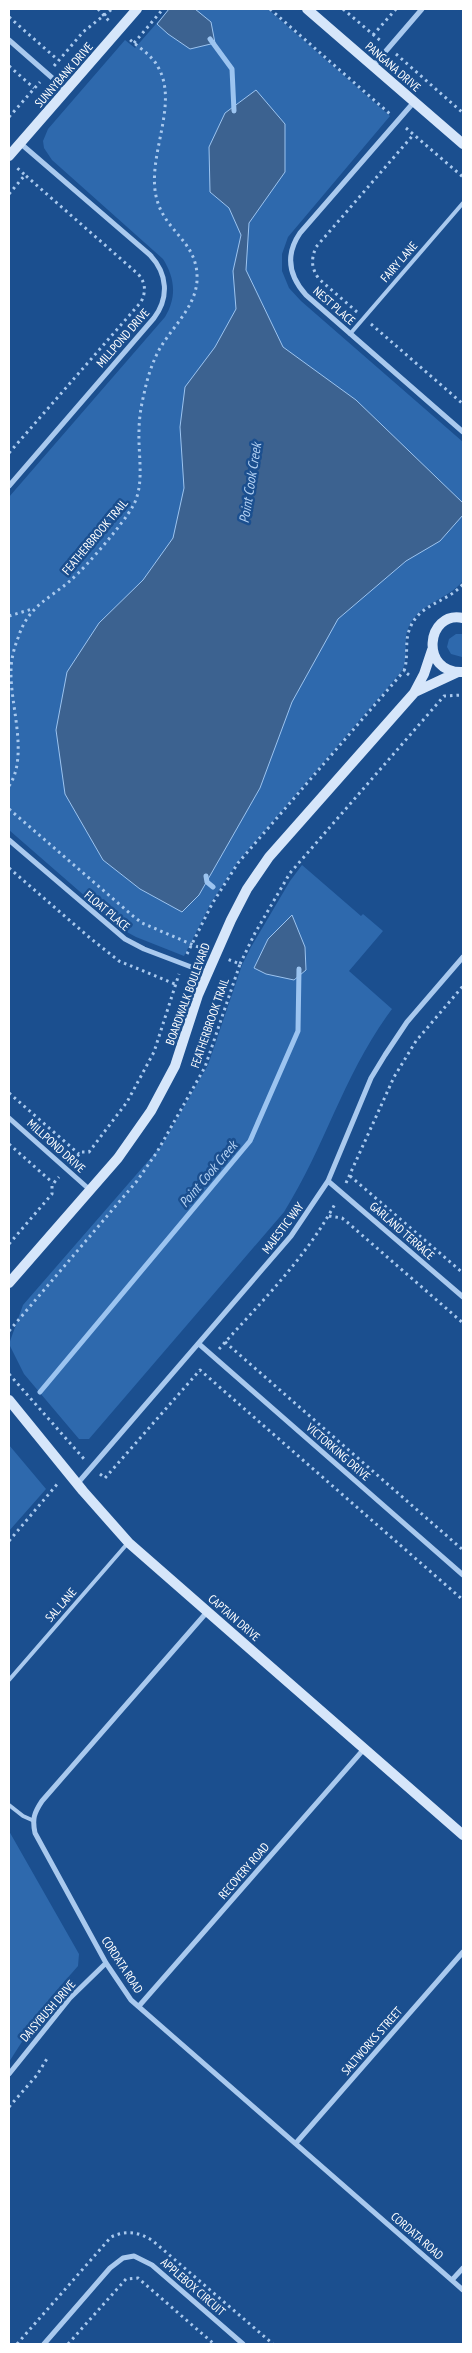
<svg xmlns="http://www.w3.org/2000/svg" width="472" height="2353" font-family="'PT Sans Narrow',sans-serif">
  <rect width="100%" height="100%" fill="#1b4f8f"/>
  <path fill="#2e69ad" d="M169,9H268L390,116L288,237L282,254V271L289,288L301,301L463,442V581C447,600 421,602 409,626C402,640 410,659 401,672L237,863L211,903L184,956L136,937L125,931L9,830V497L165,317C177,297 175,278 163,259L52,160L44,148L43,141L48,129L125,40L135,48Z
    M456,634H463L462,657L451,654L447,647L449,639Z
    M302,865L361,916L363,914L383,931L349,971L392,1009C344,1073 326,1145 284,1212L89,1439H79L24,1374L9,1344L23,1305L162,1145L208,1065L242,965L251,947L290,881Z
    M9,1445L46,1489L9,1531Z
    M9,1831L79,1954L78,1966L50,1998L9,2062Z"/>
  <path fill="#3c6290" stroke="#9cc4f0" d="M169,9H195L211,22L215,43L190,49L168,34L157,24Z
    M256,90L285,124V172L249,223L246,270L283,347L356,400L463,503V515L440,541L406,561L338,619L292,702L260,788L199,895L182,912L140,889L103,860L65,794L56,730L67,672L99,623L143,580L173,538L184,488L180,427L185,387L215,347L236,309L233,271L241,235L229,208L210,192L209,147L225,113Z
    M292,915L305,947L306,970L294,980L266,974L254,968L268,939Z"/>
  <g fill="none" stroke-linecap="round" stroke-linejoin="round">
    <path stroke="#9cc4f0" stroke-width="5" d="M210,39L232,69L234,111
      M206,876L207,882L213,887
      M40,1392L250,1141L298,1031L299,969"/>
    <path stroke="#a9c9ee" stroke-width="3" stroke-dasharray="2.5 4" stroke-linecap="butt" d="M98,9L110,22
      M270,9L390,114
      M343,9L382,42
      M9,17L58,60
      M373,35L396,9
      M134,43L163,9
      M396,54L463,113
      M9,66L34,88
      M54,66L83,32L112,9
      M9,117L40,82
      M406,128L463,177
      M9,194L25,175L16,167
      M357,312L319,279C311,268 311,259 316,247L414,134
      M371,324L463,404
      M9,453L141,302C146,292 146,283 138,274L25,175
      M9,616L32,609
      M409,675L404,671C409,657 404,642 410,628C420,603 447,603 463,584
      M9,786C29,756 10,705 11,671C11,660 14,648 18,638C28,606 48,600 71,580C87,566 123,524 133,506C145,484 138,456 139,431C139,419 141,406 144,394C147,379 152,363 159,350C172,327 195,308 197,281C199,242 166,233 157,200C145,158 180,105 158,67C152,55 138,47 128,38
      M9,809L133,916L142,923L205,950
      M9,868L90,938L119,961L175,984
      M187,954L212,904L238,863L404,671
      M240,964L255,933L290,873L444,696L463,695
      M9,1093L79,1154
      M9,1144L53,1183
      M73,1161L81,1152H89L127,1102L154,1052L179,974
      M350,1176L463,1273
      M346,1183L394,1077L416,1041L463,986
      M329,1216L342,1218L347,1222L463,1323
      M9,1244L52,1194V1185L59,1177
      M9,1331L137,1181L157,1152L205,1067L240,964L227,959
      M225,1342L463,1550
      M219,1349C260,1303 307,1257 336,1202
      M9,1374L84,1459
      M100,1474L105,1478L200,1370L463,1600
      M9,1541L59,1482
      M9,2107L37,2075L48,2057
      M17,2344L111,2237C126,2230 140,2232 153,2241L273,2344
      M68,2344L126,2279L138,2278L214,2344"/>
    <path stroke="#a9c9ee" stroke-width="4" d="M350,334L463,203
      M9,1680L127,1544
      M9,1805L23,1816L32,1820"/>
    <path stroke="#a9c9ee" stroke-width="5" d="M9,40L66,90
      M373,66L422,9
      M414,102L300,233C285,255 289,276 306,295L463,432
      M9,486L154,318C169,298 168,274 150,255L20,143
      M9,840L125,939L144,949L207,973
      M9,1118L90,1190
      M328,1181L463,1297
      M199,1344L463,1575
      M77,1484L291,1236L328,1181L371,1078L385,1055L407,1022L463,957
      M207,1612L42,1801C34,1813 32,1819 35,1833L106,1963L131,2000L463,2290
      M139,2006L364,1749
      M9,2074L70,1998L106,1963
      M296,2143L463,1952
      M452,2280L463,2268
      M44,2344L110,2268L123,2258L134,2256L152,2265L243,2344"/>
    <path stroke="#d6e6fa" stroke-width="10" d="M307,9L463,144
      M9,156L137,9
      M463,618C426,610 419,674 463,672
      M415,692L458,672
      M9,1283L118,1158L151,1111L175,1066L198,995L231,920L247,889L269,857L414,693L424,674L432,650
      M9,1400L83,1491L129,1543L463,1835"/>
  </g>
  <g text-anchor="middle" stroke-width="5" stroke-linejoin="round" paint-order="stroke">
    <g font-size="12" fill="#fff" stroke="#1b4f8f">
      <text transform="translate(393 67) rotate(41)" y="4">PANGANA DRIVE</text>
      <text transform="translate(64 75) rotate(-49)" y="4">SUNNYBANK DRIVE</text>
      <text transform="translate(399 262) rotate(-49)" y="4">FAIRY LANE</text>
      <text transform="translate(334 306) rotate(41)" y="4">NEST PLACE</text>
      <text transform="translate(123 338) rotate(-49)" y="4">MILLPOND DRIVE</text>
      <text transform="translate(95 537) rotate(-50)" y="4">FEATHERBROOK TRAIL</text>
      <text transform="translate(107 911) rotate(40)" y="4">FLOAT PLACE</text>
      <text transform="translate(188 994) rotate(-70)" y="4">BOARDWALK BOULEVARD</text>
      <text transform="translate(210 1023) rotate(-71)" y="4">FEATHERBROOK TRAIL</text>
      <text transform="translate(56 1146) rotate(42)" y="4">MILLPOND DRIVE</text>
      <text transform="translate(283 1228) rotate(-53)" y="4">MAJESTIC WAY</text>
      <text transform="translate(402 1231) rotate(41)" y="4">GARLAND TERRACE</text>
      <text transform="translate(338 1452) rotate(41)" y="4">VICTORKING DRIVE</text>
      <text transform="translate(61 1605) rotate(-49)" y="4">SAL LANE</text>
      <text transform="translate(234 1618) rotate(41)" y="4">CAPTAIN DRIVE</text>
      <text transform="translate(244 1871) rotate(-49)" y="4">RECOVERY ROAD</text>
      <text transform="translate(122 1965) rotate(57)" y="4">CORDATA ROAD</text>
      <text transform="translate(48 2011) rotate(-49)" y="4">DAISYBUSH DRIVE</text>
      <text transform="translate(372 2041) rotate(-49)" y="4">SALTWORKS STREET</text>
      <text transform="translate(417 2236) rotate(41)" y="4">CORDATA ROAD</text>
      <text transform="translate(193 2287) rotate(41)" y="4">APPLEBOX CIRCUIT</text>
    </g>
    <g font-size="14" font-style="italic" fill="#b5d3f5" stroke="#1b4f8f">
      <text transform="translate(250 483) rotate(-81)" y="5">Point Cook Creek</text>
      <text transform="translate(208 1174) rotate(-50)" y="5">Point Cook Creek</text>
    </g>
  </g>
  <rect width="472" height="2353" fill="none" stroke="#ffffff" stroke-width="20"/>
</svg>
